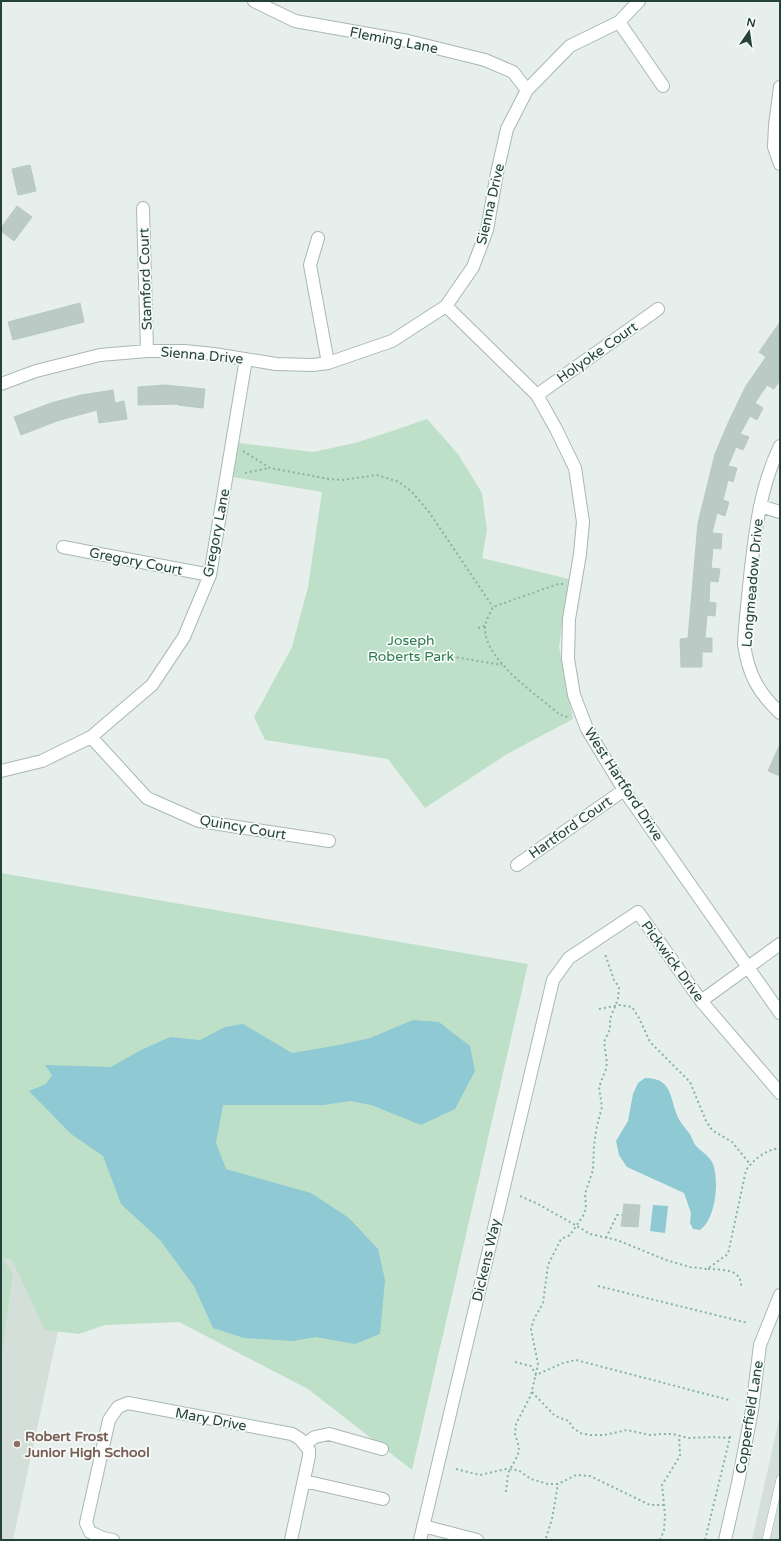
<svg xmlns="http://www.w3.org/2000/svg" width="781" height="1541" font-family="'Varela Round',sans-serif">
  <rect width="100%" height="100%" fill="#e6efeb"/>
  <path fill="#d4dfda" d="M1,1258L71,1271L13,1540H1Z
    M780,1415V1540H752Z"/>
  <path fill="#bfe0c8" d="M427,419L458,454L482,493L487,530L482,558L569,579L559,647L573,719L507,754L425,808L388,759L265,740L254,717L292,647L308,587L322,492L233,477L232,442L313,452L355,443L392,431Z
    M1,873L528,964L412,1470L308,1389L179,1322L105,1325L79,1334L45,1330L12,1260L2,1258L13,1274L1,1357Z"/>
  <path fill="#8ec9d4" d="M413,1020L439,1022L470,1046L475,1071L455,1109L421,1125L371,1105L350,1101L324,1105H223L216,1143L226,1169L311,1193L349,1218L378,1249L385,1280L380,1334L355,1344L316,1337L293,1341L244,1338L213,1328L194,1286L160,1240L121,1204L103,1156L71,1134L29,1091L46,1084L52,1075L45,1065L111,1067L141,1050L170,1037L200,1040L225,1027L243,1024L292,1053L339,1045L370,1038Z
    M645,1078C677,1078 668,1105 682,1124C684,1127 687,1130 689,1133C692,1137 693,1143 697,1147C702,1152 708,1155 712,1162C720,1178 716,1220 700,1230L693,1229L690,1223L691,1213L684,1193L627,1167L619,1155L616,1141L628,1121L633,1094L638,1083Z
    M653,1205L668,1206L665,1233L650,1231Z"/>
  <path fill="#bbcac4" stroke="#b8c9c2" d="M30,165L36,191L18,195L12,169Z
    M17,206L32,217L14,241L1,231V228Z
    M80,303L84,322L13,340L8,322Z
    M780,322V380L774,389L767,385L755,403L763,408L757,420L750,416L740,434L749,437L743,450L736,447L728,466L737,468L733,482L728,480L723,500L729,502L725,516L717,513L712,533L722,534L721,549L713,548L711,568L720,569L718,582L710,581L709,602L716,603L715,616L707,615L705,638H712V652H702V667H681L680,639L688,638L698,523L715,454L729,421L746,386L766,357L759,352Z
    M165,385L205,389L203,408L178,405V404L138,405V387Z
    M113,390L115,403L124,401L127,419L99,423L97,410L57,421L21,435L14,417L51,403L81,395Z
    M780,744V776L768,771Z
    M624,1204L640,1205L638,1227L621,1226Z"/>
  <g fill="none" stroke-linecap="round" stroke-linejoin="round">
    <defs>
      <path id="service" d="M766,1540L780,1479"/>
      <path id="minor" d="M254,1L295,21L408,41L485,60L513,72L527,90
        M619,22L663,86
        M780,87L775,125L774,147L780,164
        M143,208L147,351
        M318,238L310,265L328,363
        M446,306L537,395L556,429L575,468L583,522L580,554L569,619L568,659L574,695L587,729L624,790L780,1013
        M1,384L36,371L100,355L147,351H184L214,354L276,364L313,365L328,363L392,341L446,306L473,267L487,230L497,173L507,129L527,90L570,46L619,22L639,1
        M537,395L658,309
        M780,446C760,487 755,532 750,577C748,599 745,621 744,644C748,674 758,692 780,713
        M760,506L780,512
        M63,547L210,575
        M91,737L147,798L199,821L329,841
        M1,771L42,761L91,737L152,685L184,637L210,575L246,359
        M517,865L624,790
        M701,1001L780,944
        M305,1444L315,1437L329,1434L382,1449
        M304,1481L383,1499
        M423,1526L477,1540
        M113,1540L103,1538L90,1532L86,1523L109,1420L118,1407L128,1403L292,1434L300,1439L309,1450V1456L291,1540
        M420,1540L553,980L569,958L638,912L701,1001L780,1093
        M725,1540L738,1483L752,1410L760,1345L780,1295"/>
    </defs>
    <use href="#service" stroke="#a8b8b2" stroke-width="8"/>
    <use href="#minor" stroke="#a8b8b2" stroke-width="14"/>
    <path stroke="#86b3a5" stroke-width="2" stroke-dasharray="2 3" stroke-linecap="butt" d="M243,451L270,468L329,479L342,480L377,475L399,482L412,492L429,512L493,607
      M245,473L269,468
      M563,584H558L493,607C490,613 486,620 485,627C483,659 537,695 559,714L570,718
      M478,628L485,626
      M437,654L502,665
      M599,1009L620,1005L632,1007L639,1018L650,1042L690,1082L706,1121L712,1130L732,1142L750,1164
      M520,1196L536,1203L577,1226L590,1234L617,1240L666,1260L690,1267L707,1269L728,1254L746,1170C755,1158 766,1150 780,1148
      M606,1238L617,1215H622
      M708,1269C723,1270 743,1268 741,1289
      M598,1286L748,1323
      M515,1362L531,1366L536,1375L563,1363L576,1360L729,1400
      M532,1392L555,1416L569,1421L572,1427L580,1433L590,1435H604L627,1430L650,1435L662,1434H673L688,1438L713,1437L730,1438
      M456,1469L480,1475L506,1469L518,1470L531,1479L548,1484H558L576,1475L590,1476L650,1505H663
      M506,1492L508,1473L518,1455L519,1447L515,1434L516,1424L531,1395L538,1364L531,1329L534,1319L543,1303L548,1265L561,1239L570,1235L583,1216L586,1208L585,1194L593,1170L594,1145L597,1126L602,1107L599,1087L606,1069L607,1063L604,1042L610,1029V1019L618,999L619,987L614,980L605,954
      M546,1538L552,1519L558,1484
      M660,1540L664,1530L665,1515L662,1485L680,1456L679,1436
      M705,1540L731,1433"/>
    <use href="#service" stroke="#fff" stroke-width="7"/>
    <use href="#minor" stroke="#fff" stroke-width="12"/>
  </g>
  <circle fill="#8d6e63" stroke="#f7fbf9" stroke-width="1.5" cx="17" cy="1444" r="4"/>
  <g text-anchor="middle" stroke-width="3.5" stroke-linejoin="round" paint-order="stroke">
    <g font-size="14" fill="#24423a" stroke="#f7fbf9">
      <text transform="translate(394 40) rotate(11)" y="5">Fleming Lane</text>
      <text transform="translate(490 204) rotate(-77)" y="5">Sienna Drive</text>
      <text transform="translate(145 279) rotate(-92)" y="5">Stamford Court</text>
      <text transform="translate(597 352) rotate(-35)" y="5">Holyoke Court</text>
      <text transform="translate(202 355) rotate(5)" y="5">Sienna Drive</text>
      <text transform="translate(216 533) rotate(-79)" y="5">Gregory Lane</text>
      <text transform="translate(136 561) rotate(11)" y="5">Gregory Court</text>
      <text transform="translate(752 583) rotate(-85)" y="5">Longmeadow Drive</text>
      <text transform="translate(624 784) rotate(57)" y="5">West Hartford Drive</text>
      <text transform="translate(243 827) rotate(10)" y="5">Quincy Court</text>
      <text transform="translate(570 827) rotate(-35)" y="5">Hartford Court</text>
      <text transform="translate(673 961) rotate(54)" y="5">Pickwick Drive</text>
      <text transform="translate(486 1260) rotate(-77)" y="5">Dickens Way</text>
      <text transform="translate(749 1417) rotate(-81)" y="5">Copperfield Lane</text>
      <text transform="translate(211 1419) rotate(11)" y="5">Mary Drive</text>
    </g>
    <g font-size="14" fill="#2d7a4b" stroke="#f7fbf9">
      <text x="411" y="645">Joseph<tspan x="411" dy="16">Roberts Park</tspan></text>
    </g>
    <g font-size="14" font-weight="bold" fill="#785e54" stroke="#f7fbf9" text-anchor="start">
      <text x="25" y="1441">Robert Frost<tspan x="25" dy="16">Junior High School</tspan></text>
    </g>
  </g>
  <rect width="781" height="1541" fill="none" stroke="#24423a" stroke-width="4"/>
  <g transform="translate(749 32) rotate(13)" stroke="#f7fbf9" stroke-width="3" paint-order="stroke">
  <path d="M0-3L7 15L0 10L-7 15Z" fill="#24423a"/>
  <text y="-6" font-size="11" font-weight="bold" text-anchor="middle" fill="#24423a">N</text>
  </g>
</svg>
